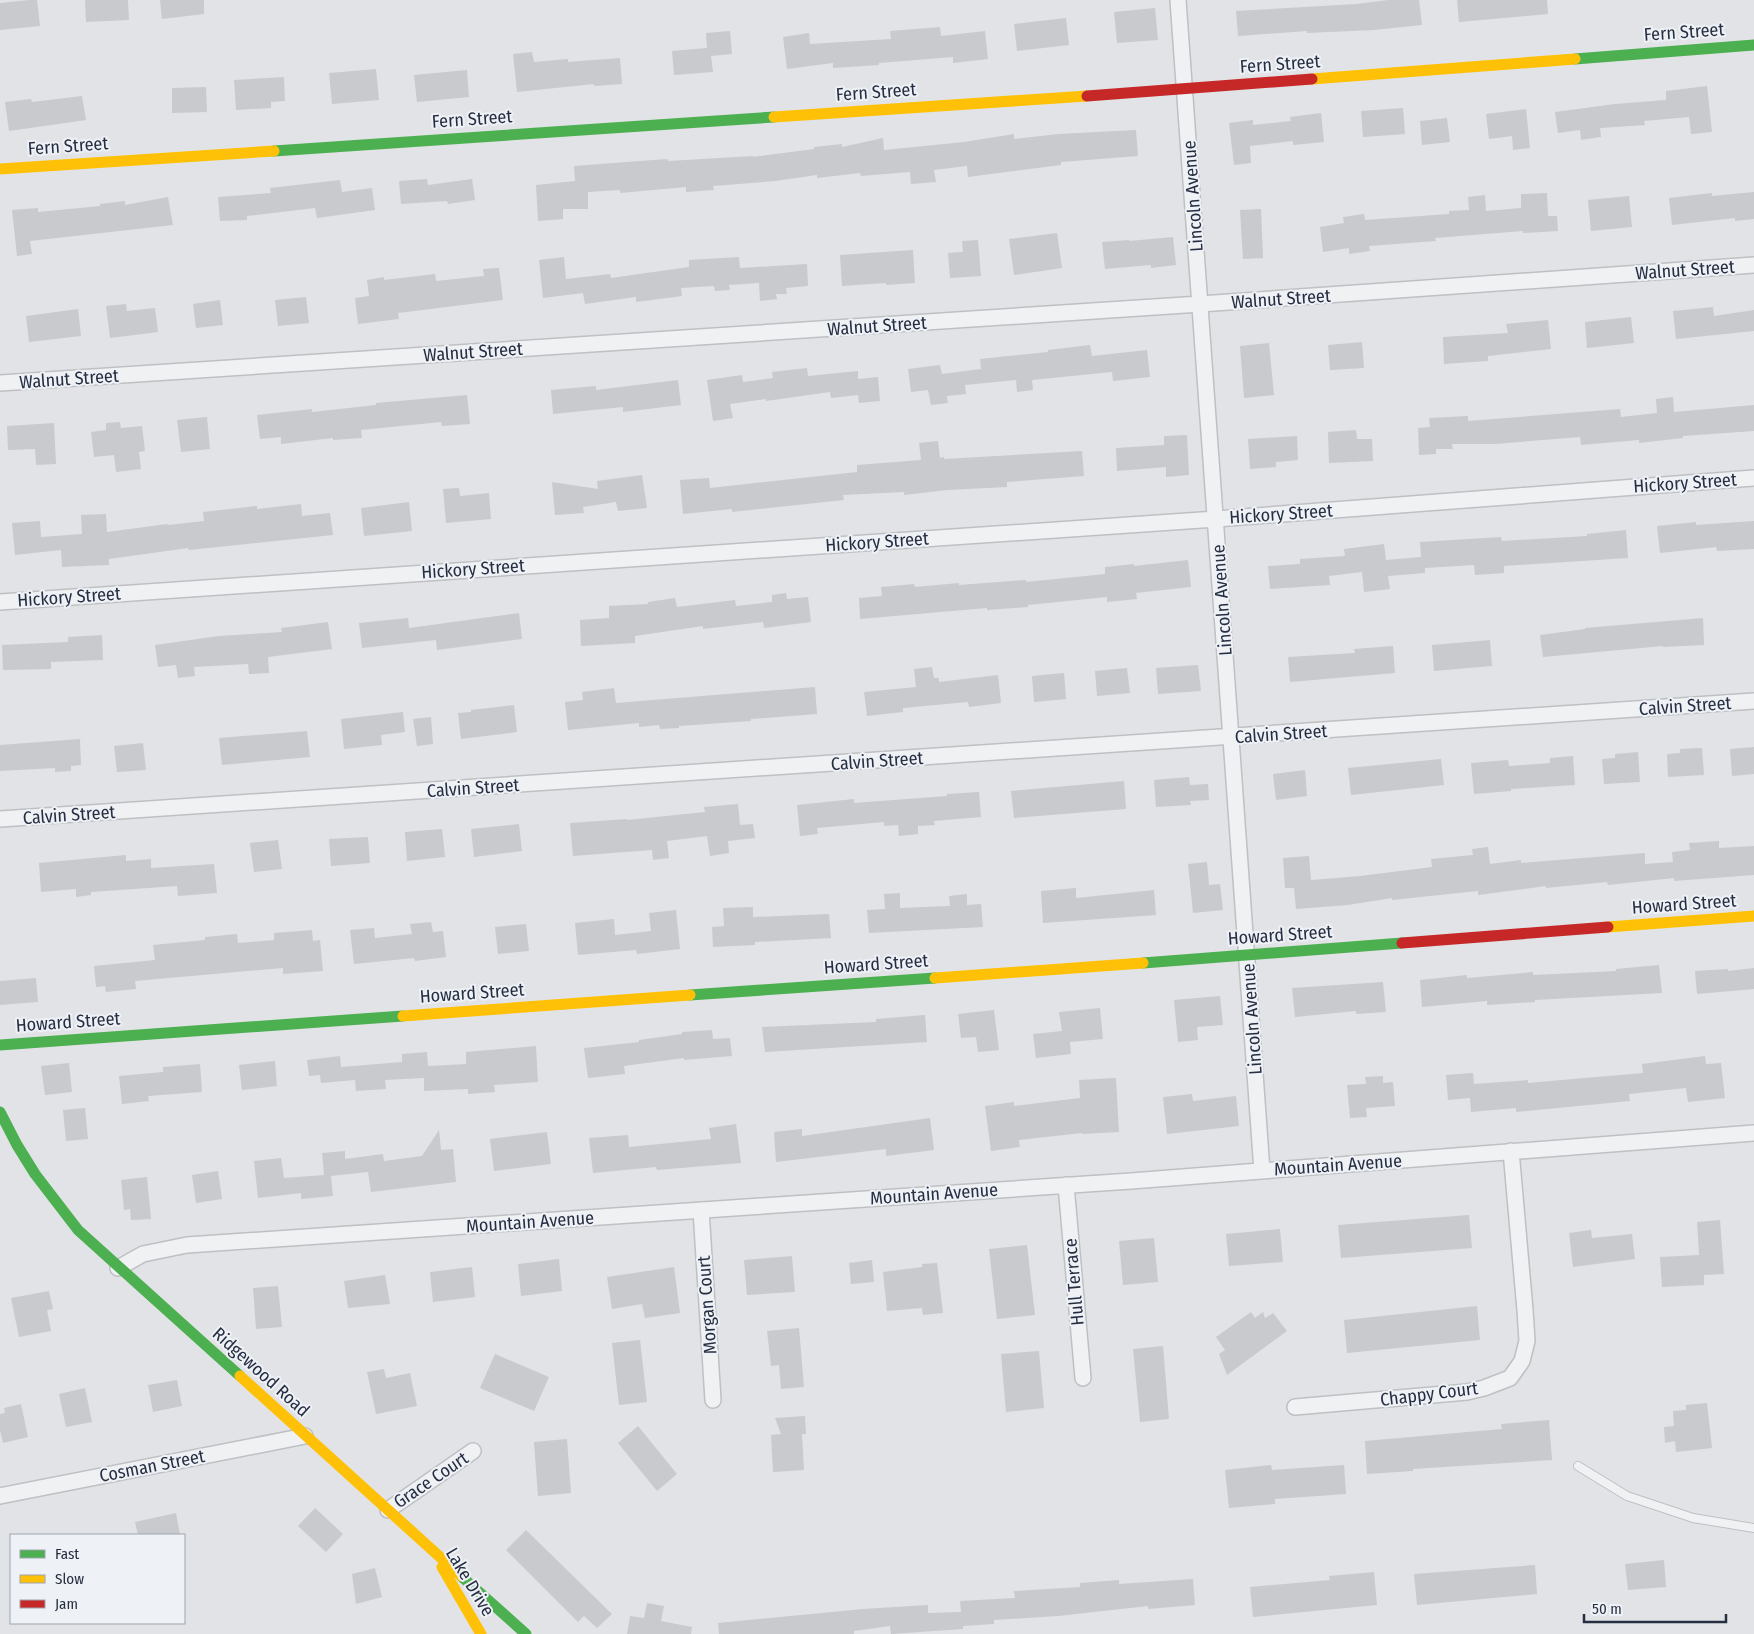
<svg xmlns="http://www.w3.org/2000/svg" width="1754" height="1634" font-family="'Fira Sans Condensed',sans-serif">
  <rect width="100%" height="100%" fill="#e1e3e6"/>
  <path fill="#c8cace" d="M29,0H37L40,26L0,30V3Z
    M85,0H128L129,20L86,22Z
    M160,0H204V14L162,19Z
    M1388,0H1419L1422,25L1374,30L1307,33V31L1238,36L1236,11L1356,4Z
    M1457,0H1547L1548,14L1459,22Z
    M1155,8L1158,40L1117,43L1114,12Z
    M1066,18L1069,45L1017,51L1014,24Z
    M940,27L941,36L985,31L988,59L953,63V57L879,63V65L833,68V63L787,69L783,37L809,33L810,44L891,39L890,31Z
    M730,31L732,54L711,56L713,72L674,75L672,51L707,48L706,33Z
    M532,52L534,62L568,59V62L620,58L622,84L594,86V84L517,92L513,54Z
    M376,69L379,100L332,104L329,73Z
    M467,70L469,97L417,102L414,75Z
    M284,77L285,101L271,102V108L236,110L234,80Z
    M1707,86L1712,132L1691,134L1689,117L1644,121L1645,125L1600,128L1601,137L1581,140L1580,130L1558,133L1555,112L1615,104L1666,100V91Z
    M206,87L207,112L172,113V88Z
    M82,96L86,120L9,131L5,102L31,99L32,102Z
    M1403,108L1405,134L1363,137L1361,111Z
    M1526,109L1530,148L1513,150L1512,136L1489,139L1486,114Z
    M1321,113L1324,142L1293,145V141L1250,146L1251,163L1234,165L1229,123L1253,120V125L1291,121L1290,117Z
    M1447,118L1450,142L1422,145L1420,121Z
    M1136,130L1138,156L1061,162V165L968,177L967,166L934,170L936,182L911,184L910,172L861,176L860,173L817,178V175L775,181L713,186L714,190L686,192V187L620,193V190L588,192V209H563V219L538,221L536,185L575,181L574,166L667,159L668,161L753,156V157L814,149V147L842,144V147L883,138L884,150L964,142L1014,134V139L1058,134Z
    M427,179L428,185L472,179L475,200L448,204L447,201L401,204L399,181Z
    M340,180L342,192L372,188L375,210L317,218L315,208L247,216V220L220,221L218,197L271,193L270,188Z
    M1754,192V219L1735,221V218L1672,225L1669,198L1712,193V196Z
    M1547,193L1548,216H1557L1558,231L1523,233V231L1435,238L1436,241L1369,246L1370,251L1349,254V248L1323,252L1320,227L1344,223L1343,217L1364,214L1365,220L1449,214V211L1469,210L1468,197L1485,195L1486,211L1521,208V194Z
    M1629,196L1632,227L1591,231L1588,200Z
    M168,197L173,225L30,241L32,254L17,256L12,210L38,208V212L100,206V204L125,201V205Z
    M1261,209L1263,258L1243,259L1240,210Z
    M1057,233L1062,268L1014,275L1009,239Z
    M1173,237L1176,265L1151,268V265L1105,269L1102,242L1129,240V241Z
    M978,240L981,276L950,278L948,253L963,252L962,241Z
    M913,250L915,283L886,285V283L842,286L840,255Z
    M564,257L566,279L610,274L611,278L689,267V260L739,257L740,268L807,264L808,286L786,288L787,294H776L777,299L760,301L759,283L729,285L730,290L715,291L714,286L681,288L682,296L636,302V297L585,304L583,293L543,298L539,260Z
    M499,268L503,300L398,313L399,319L358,324L355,298L369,296L367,280L384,277V280L435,274L436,281L484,276L483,269Z
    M306,297L309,323L278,326L275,300Z
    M220,300L223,325L196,328L193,304Z
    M126,304L127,311L155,308L158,332L110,338L106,306Z
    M1713,307L1714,316L1754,310V331L1676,339L1673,311Z
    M78,309L81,336L29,342L26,316Z
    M1631,317L1634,343L1587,348L1585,322Z
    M1548,320L1551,349L1488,356V361L1444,364L1443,337L1508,333L1506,324Z
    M1362,342L1364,368L1330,370L1328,345Z
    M1269,343L1274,395L1244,398L1240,346Z
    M1090,345L1092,356L1147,350L1150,377L1113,381L1112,372L1032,380L1033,390L1017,392L1016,380L965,385L966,394L947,396L948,403L931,405L928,390L911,392L908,369L940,365L942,374L981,369L980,359L1048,352V350Z
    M807,368L808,376L858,371V379L878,377L880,401L859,403L858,395L831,398L830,392L766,401V399L730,404L733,418L713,421L707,380L742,375L743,382L773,378L772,372Z
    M678,380L681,405L623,412V407L553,414L551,390L596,386V390Z
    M467,395L470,424L442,426L441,422L361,430L362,438L333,440V438L281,444V437L260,439L257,415L312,409V412L376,405V403Z
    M1673,397L1674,412L1754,405V431L1683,436V438L1639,443V440L1581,445L1580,437L1494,444H1452L1453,449H1436V454L1419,455L1418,428L1430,427L1429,418L1468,416V421L1620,409L1621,417L1657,413L1656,399Z
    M207,417L210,449L181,452L177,420Z
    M120,422L121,428L142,426L145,451L139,452L141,469L116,472L114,455L94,457L91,432L106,430V423Z
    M54,423L56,464L36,465L35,449L8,450L7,426Z
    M1356,430L1357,439H1372L1373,461L1329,463L1328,432Z
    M1187,435L1189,475L1166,477V467L1117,471L1116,448L1164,445V436Z
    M1297,436L1298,460L1276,462V467L1250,469L1248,439Z
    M938,441L940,458L944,457V459L1082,451L1084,476L1007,482V487L947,490L904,495V492L843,495L844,500L732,512V509L683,514L680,480L709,478L710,488L857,472V465L921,460L919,443Z
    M642,475L647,508L618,511L616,502L583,507L584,513L555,515L552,482L598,489L597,481Z
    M459,488L460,496L489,493L491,519L446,523L443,489Z
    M409,502L412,531L364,536L361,508Z
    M301,504L302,516L330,513L333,535L189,550L188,548L109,559V565L62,567L61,550L15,555L12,523L40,521L41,537L82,534L81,515L106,514L107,532L167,524L168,525L204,521L203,512L257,506V509Z
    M1754,521V549L1717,551L1716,547L1660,553L1657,526L1696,522V525Z
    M1626,530L1628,558L1504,566V573L1475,575L1474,565L1425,568V573L1388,576L1390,589L1364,592L1362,572L1329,576L1330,585L1270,589L1268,566L1300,564V559L1345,556L1344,549L1384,544L1386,560L1421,557L1420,542L1501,537L1502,541L1587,536V534Z
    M1188,560L1191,587L1136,593L1137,599L1107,602V597L1028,605V607L987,610V608L860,619L859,598L882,596L881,587L914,584L915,587L959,583V585L1026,580V582L1105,574V567L1134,564V566Z
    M786,593L787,599L808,597L811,622L764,628L763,622L703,629V626L635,636V643L581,646L580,620L609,618V606L648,604V602L675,598L677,607L735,600L736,606L772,602V595Z
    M519,613L522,639L437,650L436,640L362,648L359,623L408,618L409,628Z
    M1703,618L1704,645L1663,647V646L1543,657L1540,635L1585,629V628Z
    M328,622L332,649L268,657L269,673L249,674L248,664L194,667L195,676L178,678L176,665L158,667L155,645L219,636L282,632L281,628Z
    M102,635L103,660L51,662V669L3,670L2,645L68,642V637Z
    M1490,640L1492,666L1434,671L1432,645Z
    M1393,646L1395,673L1290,682L1288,657L1355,653L1354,649Z
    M1198,665L1201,691L1158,694L1156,668Z
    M932,667L934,678H939V682L998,675L1001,703L969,707L968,702L903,708V712L867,716L864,692L916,687L914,669Z
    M1127,668L1130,693L1097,696L1095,671Z
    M1064,673L1066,699L1034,702L1032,676Z
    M815,687L817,714L751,719V721L679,726V728L660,729L659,725L639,727V723L568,730L565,702L583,700L582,692L614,688L616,703Z
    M514,705L517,732L461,739L458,713L471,712V710Z
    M403,712L405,732L381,735L382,745L344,749L341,719Z
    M431,717L433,744L417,746L413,719Z
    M307,731L310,757L222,765L219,738Z
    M80,739L81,765L71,766V771L55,772V768L0,771V745Z
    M143,743L146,770L117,772L114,746Z
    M1754,747V774L1732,776L1730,749Z
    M1702,748L1704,775L1668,777L1667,754L1680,753V749Z
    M1638,752L1640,782L1604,784L1602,759L1615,758V754Z
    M1573,756L1575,785L1511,789V791L1474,794L1471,763L1508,760L1509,766L1550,763V758Z
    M1441,759L1444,785L1351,795L1348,768Z
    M1305,770L1307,796L1276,800L1273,774Z
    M1189,777L1190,785L1208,784L1209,800L1190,801L1191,805L1156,807L1154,780Z
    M1124,781L1126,809L1014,818L1011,791Z
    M979,792L981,817L934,821L935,825L918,826V834L899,836L898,825L884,826V822L817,828L818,834L800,836L797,805L854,799V803L947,796V794Z
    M738,804L740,825L753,824L755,838L728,841L729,853L710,856L707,836L667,841L669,858L653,860L652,850L573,856L570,823L627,819V820L705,812L704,807Z
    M519,824L522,851L474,857L471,829Z
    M442,829L445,857L407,861L405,832Z
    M368,837L370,863L331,866L329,839Z
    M278,840L282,869L254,872L250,843Z
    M1719,841V848L1754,846V875L1674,881V878L1608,885L1607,882L1546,888V886L1478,895V891L1392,900V898L1348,905L1296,909L1294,888H1285L1283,858L1309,856L1311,880L1360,876L1432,867L1431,859L1473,855L1472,849L1488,847L1490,864L1521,860V863L1645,853V864L1673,862L1672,852L1690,850L1689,843Z
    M126,855V861L151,859V868L214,864L217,893L178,896L177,886L91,892V895L76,897V889L41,892L39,863Z
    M1207,862L1209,885L1220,884L1223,910L1193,913L1188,864Z
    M1076,888V898L1154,890L1156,915L1043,923L1041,891Z
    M900,893V908L950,906L949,896L967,894V905L981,904L983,927L869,933L867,910L885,909L884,894Z
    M753,907V917L829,914L831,938L755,942V945L713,947L712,927L724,926L723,908Z
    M676,910L680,949L637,954L636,950L578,955L575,923L614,919L615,935L651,931L649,913Z
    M431,922L433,932L443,931L446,957L415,961L414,958L354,964L350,930L374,928L375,938L412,934L410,924Z
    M526,924L529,951L498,954L495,927Z
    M312,930L313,941L320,940L323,971L283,974V968L135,981L136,989L106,992L105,986L96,987L94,966L155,960L153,945L205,940V937L237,934L238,943L274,940V933Z
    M1659,965L1662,993L1535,1000V1002L1487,1005V1001L1422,1007L1420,980L1467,975V978L1533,972V975L1616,971V969Z
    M1754,968V989L1697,994L1695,971L1728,969V971Z
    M36,978L38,1002L0,1005V981Z
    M1383,982L1386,1012L1356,1014V1011L1295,1017L1292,988Z
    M1220,996L1223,1025L1197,1027L1198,1040L1178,1042L1174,1000Z
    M1100,1008L1103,1039L1070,1042L1071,1054L1036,1058L1033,1034L1062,1031L1059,1012Z
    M994,1010L999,1050L978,1052L976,1037L961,1038L958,1014Z
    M925,1015L927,1042L765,1052L762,1027L876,1022V1019Z
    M712,1030L713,1039L730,1038L732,1056L684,1060V1058L624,1066L625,1074L588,1078L584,1048L639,1042V1040L682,1034V1032Z
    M536,1046L538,1082L494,1085L495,1092L468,1094V1089L424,1091V1078L385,1080L386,1089L356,1091L355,1080L321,1083L320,1075L309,1076L307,1060L340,1056L341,1067L402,1062V1054L427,1052L428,1066L466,1064V1052Z
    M1705,1056L1706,1064L1721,1063L1725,1098L1688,1102L1686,1088L1629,1094L1630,1101L1516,1112V1108L1471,1112L1470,1098L1448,1100L1446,1075L1473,1073L1474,1084L1528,1080V1083L1550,1081L1643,1073L1642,1064Z
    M275,1061L277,1086L242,1090L239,1065Z
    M69,1063L72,1092L45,1095L41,1066Z
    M200,1064L202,1092L148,1096L149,1101L122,1104L119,1076L163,1072V1067Z
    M1383,1076V1083L1393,1082L1395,1106L1366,1108L1367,1117L1350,1118L1347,1085L1366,1084L1365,1077Z
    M1116,1078L1119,1132L1082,1134V1133L1019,1140L1020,1147L991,1151L985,1106L1014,1102V1106L1080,1098L1079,1080Z
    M1192,1094L1193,1101L1236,1096L1239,1126L1167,1134L1163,1097Z
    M85,1108L88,1139L66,1141L63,1110Z
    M930,1118L934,1150L886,1156V1149L776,1162L774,1132L802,1129V1136Z
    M736,1124L741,1163L657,1170L656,1167L593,1173L589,1138L628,1135L629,1147L711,1139L709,1128Z
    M439,1130L441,1150L453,1149L456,1182L371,1192L368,1172L331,1176L333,1196L301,1199V1193L258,1198L254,1161L281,1158L284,1178L324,1175L322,1153L345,1151V1159L383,1154L384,1161L422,1156Z
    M547,1132L551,1164L494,1171L490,1139Z
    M218,1171L222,1199L196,1203L192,1175Z
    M147,1177L151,1219L131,1220L130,1209L124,1210L121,1180Z
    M1469,1215L1472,1248L1341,1258L1338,1225Z
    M1720,1220L1724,1274L1704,1275V1285L1662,1287L1660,1257L1699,1255L1697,1222Z
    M1280,1229L1283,1262L1229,1266L1226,1234Z
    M1591,1230L1592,1238L1632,1234L1635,1259L1573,1267L1569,1233Z
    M1154,1238L1158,1282L1123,1285L1119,1241Z
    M1027,1245L1035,1315L997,1319L989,1249Z
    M792,1256L795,1292L747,1295L744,1260Z
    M559,1259L562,1291L521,1296L518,1264Z
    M872,1260L874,1282L851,1284L849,1263Z
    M937,1263L943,1313L923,1315L922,1308L887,1311L883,1272L922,1267V1264Z
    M472,1267L475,1297L433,1302L430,1272Z
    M674,1267L680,1313L645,1318L642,1304L612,1309L607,1277Z
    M385,1275L390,1304L348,1308L344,1281Z
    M278,1286L282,1327L256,1329L253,1288Z
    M49,1291L53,1309L47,1310L51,1331L19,1337L11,1298Z
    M1477,1306L1480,1340L1347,1353L1344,1320Z
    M1251,1312L1255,1318L1263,1312L1265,1318L1273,1313L1287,1331L1227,1375L1219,1354L1225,1350L1216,1337Z
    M799,1328L804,1387L781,1389L779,1365L771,1366L767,1331Z
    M640,1340L647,1402L619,1405L612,1343Z
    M1163,1346L1169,1419L1140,1422L1133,1349Z
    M1039,1351L1044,1408L1006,1412L1001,1354Z
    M495,1354L549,1377L534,1411L480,1388Z
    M384,1369L386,1378L410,1373L417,1406L376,1414L367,1372Z
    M177,1380L182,1406L153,1412L148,1385Z
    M85,1388L92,1422L66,1427L59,1394Z
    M1707,1403L1712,1448L1676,1452L1675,1441L1665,1443L1664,1427L1674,1426L1673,1411L1686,1410V1405Z
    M21,1404L28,1437L3,1443L0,1430V1414L5,1413L4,1408Z
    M805,1416L806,1434H802L804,1470L773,1472L771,1435L781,1434L775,1418Z
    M1549,1420L1552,1460L1413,1469V1471L1367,1474L1365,1441L1502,1429L1501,1424Z
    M638,1426L677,1474L657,1491L618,1443Z
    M567,1439L571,1493L538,1496L534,1442Z
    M1271,1465L1272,1470L1344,1465L1346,1494L1275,1499V1504L1229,1508L1225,1470Z
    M315,1508L343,1534L326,1552L298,1526Z
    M176,1513L180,1535H138L135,1522Z
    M526,1530L612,1614L597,1628L584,1616L578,1622L506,1550Z
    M1664,1560L1666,1587L1628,1590L1625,1564Z
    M1535,1565L1537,1594L1417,1605L1414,1574Z
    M375,1568L382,1597L356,1604L352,1574Z
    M1374,1572L1377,1605L1253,1617L1250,1587L1330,1580L1329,1576Z
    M1193,1579L1195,1605L1148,1609V1606L1058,1616L994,1620V1624L963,1626V1629L891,1634L890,1626L854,1631V1634H719L718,1623L863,1609L928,1605V1613L961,1612L960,1601L1015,1598L1014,1591L1080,1587V1583L1119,1580V1584Z
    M647,1603L664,1606L661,1621L692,1627L691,1634H627L630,1616L644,1618Z"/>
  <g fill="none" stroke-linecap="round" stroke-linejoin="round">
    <defs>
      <path id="lane" d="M1578,1466L1627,1496L1693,1518L1754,1528"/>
      <path id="street" d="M1178,0L1262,1171
        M0,383L1200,304L1754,265
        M0,602L1216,519L1754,478
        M0,819L1754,701
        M1066,1185L1083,1378
        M701,1210L713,1400
        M118,1268L143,1254L187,1245L1131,1181L1754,1133
        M1295,1407L1467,1392L1484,1388L1510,1378L1522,1361L1527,1341L1525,1310L1511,1151
        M0,1496L305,1436
        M388,1510L473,1451"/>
    </defs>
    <use href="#lane" stroke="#bec0c4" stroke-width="10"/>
    <use href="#street" stroke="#bec0c4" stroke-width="18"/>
    <use href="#lane" stroke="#f0f1f3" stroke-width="8"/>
    <use href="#street" stroke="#f0f1f3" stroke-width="15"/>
    <path stroke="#4caf50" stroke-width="11" d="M1575,59L1754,45
      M274,151L774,117
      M1143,963L1402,943
      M690,995L935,978
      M0,1045L403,1016
      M0,1112L17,1145L35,1174L78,1230L240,1376
      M461,1576L526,1634"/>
    <path stroke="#ffc107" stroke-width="11" d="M1312,79L1575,59
      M774,117L1087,96
      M0,169L274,151
      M1608,927L1754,916
      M935,978L1143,963
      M403,1016L690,995
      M240,1376L461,1576
      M442,1567L481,1634"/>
    <path stroke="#c62828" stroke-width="11" d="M1087,96L1312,79
      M1402,943L1608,927"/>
  </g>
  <g text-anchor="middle" stroke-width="4" stroke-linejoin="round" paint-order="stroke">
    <g font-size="18" fill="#262e41" stroke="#eef1f6">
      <text transform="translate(1684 32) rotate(-4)" y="6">Fern Street</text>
      <text transform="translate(1280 64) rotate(-4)" y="6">Fern Street</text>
      <text transform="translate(876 92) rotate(-4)" y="6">Fern Street</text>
      <text transform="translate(472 119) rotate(-4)" y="6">Fern Street</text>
      <text transform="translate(68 146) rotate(-4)" y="6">Fern Street</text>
      <text transform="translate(1193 196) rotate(-94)" y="6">Lincoln Avenue</text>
      <text transform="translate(1685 270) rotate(-4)" y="6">Walnut Street</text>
      <text transform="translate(1281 299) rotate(-4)" y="6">Walnut Street</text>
      <text transform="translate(877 326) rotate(-4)" y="6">Walnut Street</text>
      <text transform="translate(473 352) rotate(-4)" y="6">Walnut Street</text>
      <text transform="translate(69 379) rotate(-4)" y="6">Walnut Street</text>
      <text transform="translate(1685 483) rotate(-4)" y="6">Hickory Street</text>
      <text transform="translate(1281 514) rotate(-4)" y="6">Hickory Street</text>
      <text transform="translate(877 542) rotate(-4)" y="6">Hickory Street</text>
      <text transform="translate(473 569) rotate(-4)" y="6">Hickory Street</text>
      <text transform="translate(69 597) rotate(-4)" y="6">Hickory Street</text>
      <text transform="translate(1222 600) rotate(-94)" y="6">Lincoln Avenue</text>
      <text transform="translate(1685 706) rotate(-4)" y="6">Calvin Street</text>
      <text transform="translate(1281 734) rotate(-4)" y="6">Calvin Street</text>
      <text transform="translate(877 761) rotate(-4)" y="6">Calvin Street</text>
      <text transform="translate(473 788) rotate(-4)" y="6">Calvin Street</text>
      <text transform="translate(69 815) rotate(-4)" y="6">Calvin Street</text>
      <text transform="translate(1684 904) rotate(-4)" y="6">Howard Street</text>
      <text transform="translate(1280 935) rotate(-4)" y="6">Howard Street</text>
      <text transform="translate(876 964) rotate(-4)" y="6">Howard Street</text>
      <text transform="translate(472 993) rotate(-4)" y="6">Howard Street</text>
      <text transform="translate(1252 1019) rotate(-94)" y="6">Lincoln Avenue</text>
      <text transform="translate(68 1022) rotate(-4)" y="6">Howard Street</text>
      <text transform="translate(1338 1165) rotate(-4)" y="6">Mountain Avenue</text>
      <text transform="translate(934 1194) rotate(-4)" y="6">Mountain Avenue</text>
      <text transform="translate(530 1222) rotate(-4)" y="6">Mountain Avenue</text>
      <text transform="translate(1074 1282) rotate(-95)" y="6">Hull Terrace</text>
      <text transform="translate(707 1305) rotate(-94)" y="6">Morgan Court</text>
      <text transform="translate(261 1372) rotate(42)" y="6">Ridgewood Road</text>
      <text transform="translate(1429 1394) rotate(-7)" y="6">Chappy Court</text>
      <text transform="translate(152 1466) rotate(-11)" y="6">Cosman Street</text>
      <text transform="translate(431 1480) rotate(-34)" y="6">Grace Court</text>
      <text transform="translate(470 1582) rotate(59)" y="6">Lake Drive</text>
    </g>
  </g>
  <rect x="10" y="1534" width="175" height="90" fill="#eef1f6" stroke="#9ea3ae"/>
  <rect x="20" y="1550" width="25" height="8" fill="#4caf50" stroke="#9ea3ae"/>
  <text x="55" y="1559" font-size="15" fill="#262e41">Fast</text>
  <rect x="20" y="1575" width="25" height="8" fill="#ffc107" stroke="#9ea3ae"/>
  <text x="55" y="1584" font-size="15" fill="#262e41">Slow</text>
  <rect x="20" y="1600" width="25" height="8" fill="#c62828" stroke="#9ea3ae"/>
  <text x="55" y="1609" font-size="15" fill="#262e41">Jam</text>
  <path d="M1584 1614v8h142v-8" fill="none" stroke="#262e41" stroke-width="2.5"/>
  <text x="1592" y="1614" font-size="15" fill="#262e41" stroke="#eef1f6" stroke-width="4" paint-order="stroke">50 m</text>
</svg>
